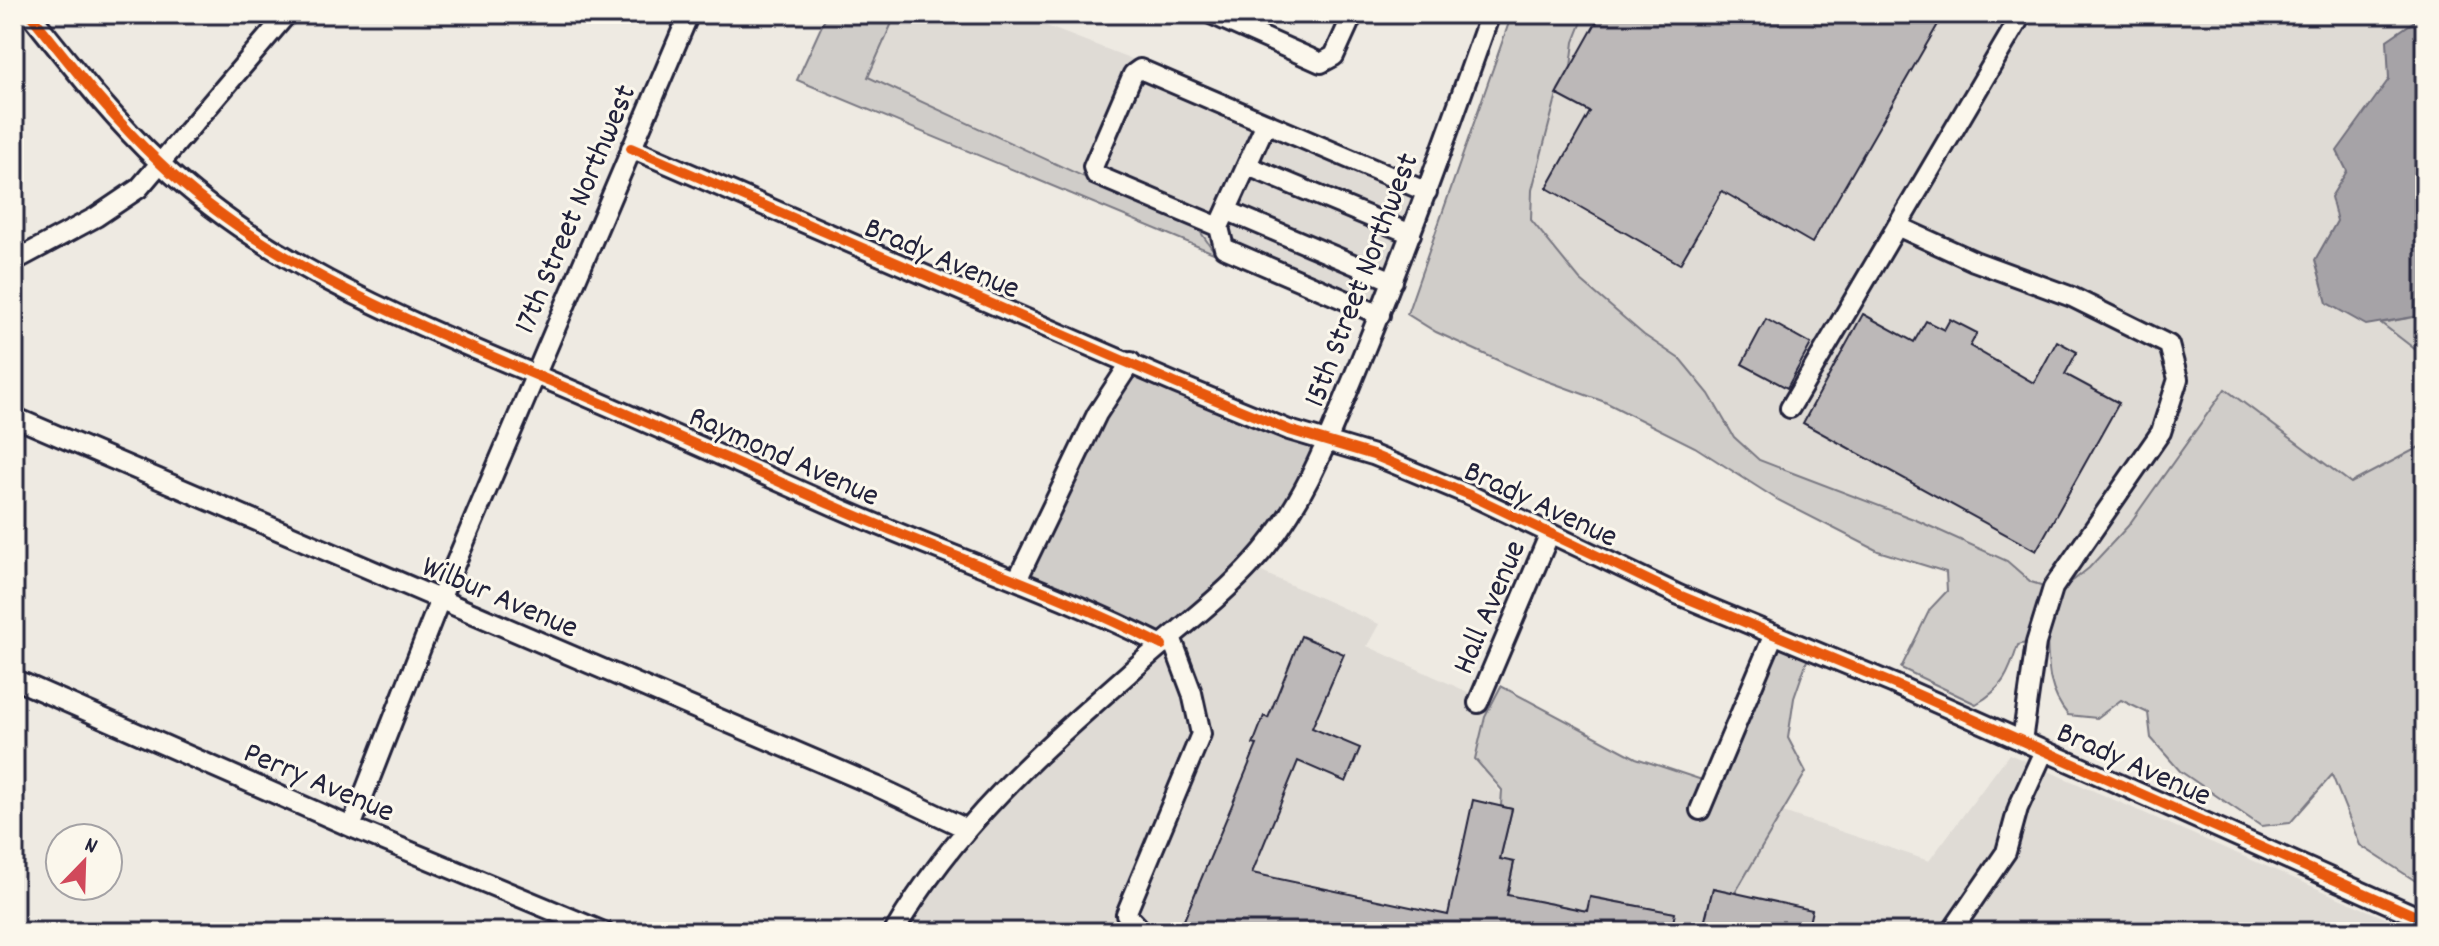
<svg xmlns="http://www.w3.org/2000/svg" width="2439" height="946" font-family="Dekko,sans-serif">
  <rect width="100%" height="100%" fill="#eeeae2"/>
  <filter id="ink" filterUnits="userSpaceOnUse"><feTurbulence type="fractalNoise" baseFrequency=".0125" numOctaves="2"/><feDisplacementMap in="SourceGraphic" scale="16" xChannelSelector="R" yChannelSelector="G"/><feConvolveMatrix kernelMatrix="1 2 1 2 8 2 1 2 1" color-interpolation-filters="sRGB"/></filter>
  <g filter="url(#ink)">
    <path fill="#dfdbd5" d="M896,14H1015L1213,90L1423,178L1370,325L1216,254L1199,230L867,77Z
      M1585,14H2424L2387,40L2389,79L2337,151L2347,171L2331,197L2337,221L2315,260L2366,325L2381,323L2425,357V444L2351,483L2184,448L2128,526L2089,568L2060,591L2031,582L2007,561L1759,460L1734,437L1709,394L1681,360L1644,335L1580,280L1531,220L1532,190L1548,126L1558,90L1571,67L1574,42Z
      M1257,570L1379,624L1367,646L1492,703L1485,717L1487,774L1512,809L1500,859L1514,862L1587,911L1590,897L1675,913L1671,929L1684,932H902L942,873L1031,776Z
      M2009,754L2417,932H1697L1703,930L1713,888L1735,892L1783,812L1929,861Z"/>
    <path fill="#d0cdc9" stroke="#797882" stroke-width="2" d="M827,14H896L868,77L1199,230L1216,254L797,80Z
      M1512,14H1585L1574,42L1571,67L1558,90L1532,190L1531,220L1580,280L1644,335L1681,360L1709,394L1734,437L1759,460L1916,520L2007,561L2031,582L2060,591L2089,568L2128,526L2225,389L2351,483L2425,444V887L2360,845L2332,775L2290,823L2261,826L2180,771L2151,738L2148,713L2121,700L2097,718L2068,715C2048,691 2048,667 2047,637L2018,645C2009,673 2003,689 1976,704L1901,668L1930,609L1947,591L1946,572L1878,551L1778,500L1695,447L1605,402L1528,374L1436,332L1407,314Z
      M2425,315V357L2381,323Z
      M1133,366L1319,446L1274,527L1163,639L1025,576L1101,417Z
      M1774,634L1811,649L1794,698L1788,738L1806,772L1735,893L1713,888L1703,931L1671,929L1674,913L1591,897L1587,911L1507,895L1514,863L1500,859L1512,809L1501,806L1502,790L1475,759L1485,717L1501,686L1636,758L1711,783Z"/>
    <path fill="#a6a3a7" stroke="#716f7c" stroke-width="2" d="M2425,14V315L2366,325L2327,303L2315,260L2337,221L2331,197L2347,171L2337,151L2389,79L2387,40Z"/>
    <path fill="#bcb8b8" stroke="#22223b" stroke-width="2" d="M1601,14H1944L1812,243L1722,191L1680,264L1547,188L1590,112L1556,94Z
      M1863,314L1914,342L1926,321L1944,330L1950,319L1977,333L1970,346L2034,383L2057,341L2077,352L2065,374L2119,403L2036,551L1803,423Z
      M1766,319L1811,344L1787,388L1742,364Z
      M1301,636L1344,654L1312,728L1360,748L1346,782L1298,761L1252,873L1448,915L1473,800L1512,809L1500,859L1514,862L1507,895L1587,911L1590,897L1675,913L1671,932H1204L1187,929L1184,920L1257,745L1253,744L1264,716L1268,718Z
      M1713,888L1812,910L1807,932H1702Z"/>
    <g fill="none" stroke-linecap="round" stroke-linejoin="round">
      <defs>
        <path id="minor" d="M30,14C71,65 112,118 160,163C267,266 416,324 550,381C645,421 739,464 834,506C943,554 1056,591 1162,645
          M1211,14L1321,63L1334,56L1353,14
          M1266,123L1219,227L1224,248L1380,315
          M631,148L1177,384L1289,430L1373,455L1472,496L1679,595L1894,684L2425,920
          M1248,166L1411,234
          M1228,211L1393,281
          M1897,226L1974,261L2072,297L2169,345L2178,379L2161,432L2053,588L2036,643L2022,741
          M1219,227L1096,175L1093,167L1133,74L1140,69L1427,192
          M14,261L96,217L139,188L287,14
          M1790,408L2022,14
          M14,417L876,786L965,828
          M1017,580L1097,414L1131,362
          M14,679L351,827L604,932
          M1478,703L1550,533
          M1700,810L1774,634
          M351,827L439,602L689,14
          M894,932C957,823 1044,748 1137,666C1176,631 1219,600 1254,561C1306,504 1332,429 1361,359C1408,245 1449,130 1490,14
          M1143,932L1126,914L1201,734L1192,693L1171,637
          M1951,932L2006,852L2018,808L2044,751"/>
      </defs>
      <use href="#minor" stroke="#22223b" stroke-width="24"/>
      <use href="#minor" stroke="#fbf7ec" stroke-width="18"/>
      <defs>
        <path id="cycleway" d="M30,14C71,65 112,118 160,163C267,266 416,324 550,381C645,421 739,464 834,506C943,554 1056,591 1162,645
          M631,148L1177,384L1289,430L1373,455L1472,496L1679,595L1894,684L2425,920"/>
      </defs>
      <use href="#cycleway" stroke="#fbf7ec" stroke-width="15"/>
      <use href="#cycleway" stroke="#e8590c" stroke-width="10"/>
    </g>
  </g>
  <g text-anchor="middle" stroke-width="6" stroke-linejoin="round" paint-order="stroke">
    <g font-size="32" fill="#22223b" stroke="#fbf7ec">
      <text transform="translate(573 208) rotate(-67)" y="11">17th Street Northwest</text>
      <text transform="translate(943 256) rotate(23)" y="11">Brady Avenue</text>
      <text transform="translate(1359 279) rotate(-69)" y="11">15th Street Northwest</text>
      <text transform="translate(785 454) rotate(24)" y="11">Raymond Avenue</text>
      <text transform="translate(1542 502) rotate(25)" y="11">Brady Avenue</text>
      <text transform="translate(501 595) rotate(23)" y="11">Wilbur Avenue</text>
      <text transform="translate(1487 606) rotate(-67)" y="11">Hall Avenue</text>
      <text transform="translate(2135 762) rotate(24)" y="11">Brady Avenue</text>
      <text transform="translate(320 780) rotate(23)" y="11">Perry Avenue</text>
    </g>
  </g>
  <rect width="2439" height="946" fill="none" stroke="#fbf7ec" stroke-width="48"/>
  <rect x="24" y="24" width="2391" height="898" fill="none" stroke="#22223b" stroke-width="3" filter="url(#ink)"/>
  <g transform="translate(84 862) rotate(23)"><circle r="38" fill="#fbf7ec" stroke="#a4a2a5" stroke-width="2"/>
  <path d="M0-6L14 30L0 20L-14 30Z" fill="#d1495b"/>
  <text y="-12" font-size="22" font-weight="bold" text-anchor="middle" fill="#22223b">N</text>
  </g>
</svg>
